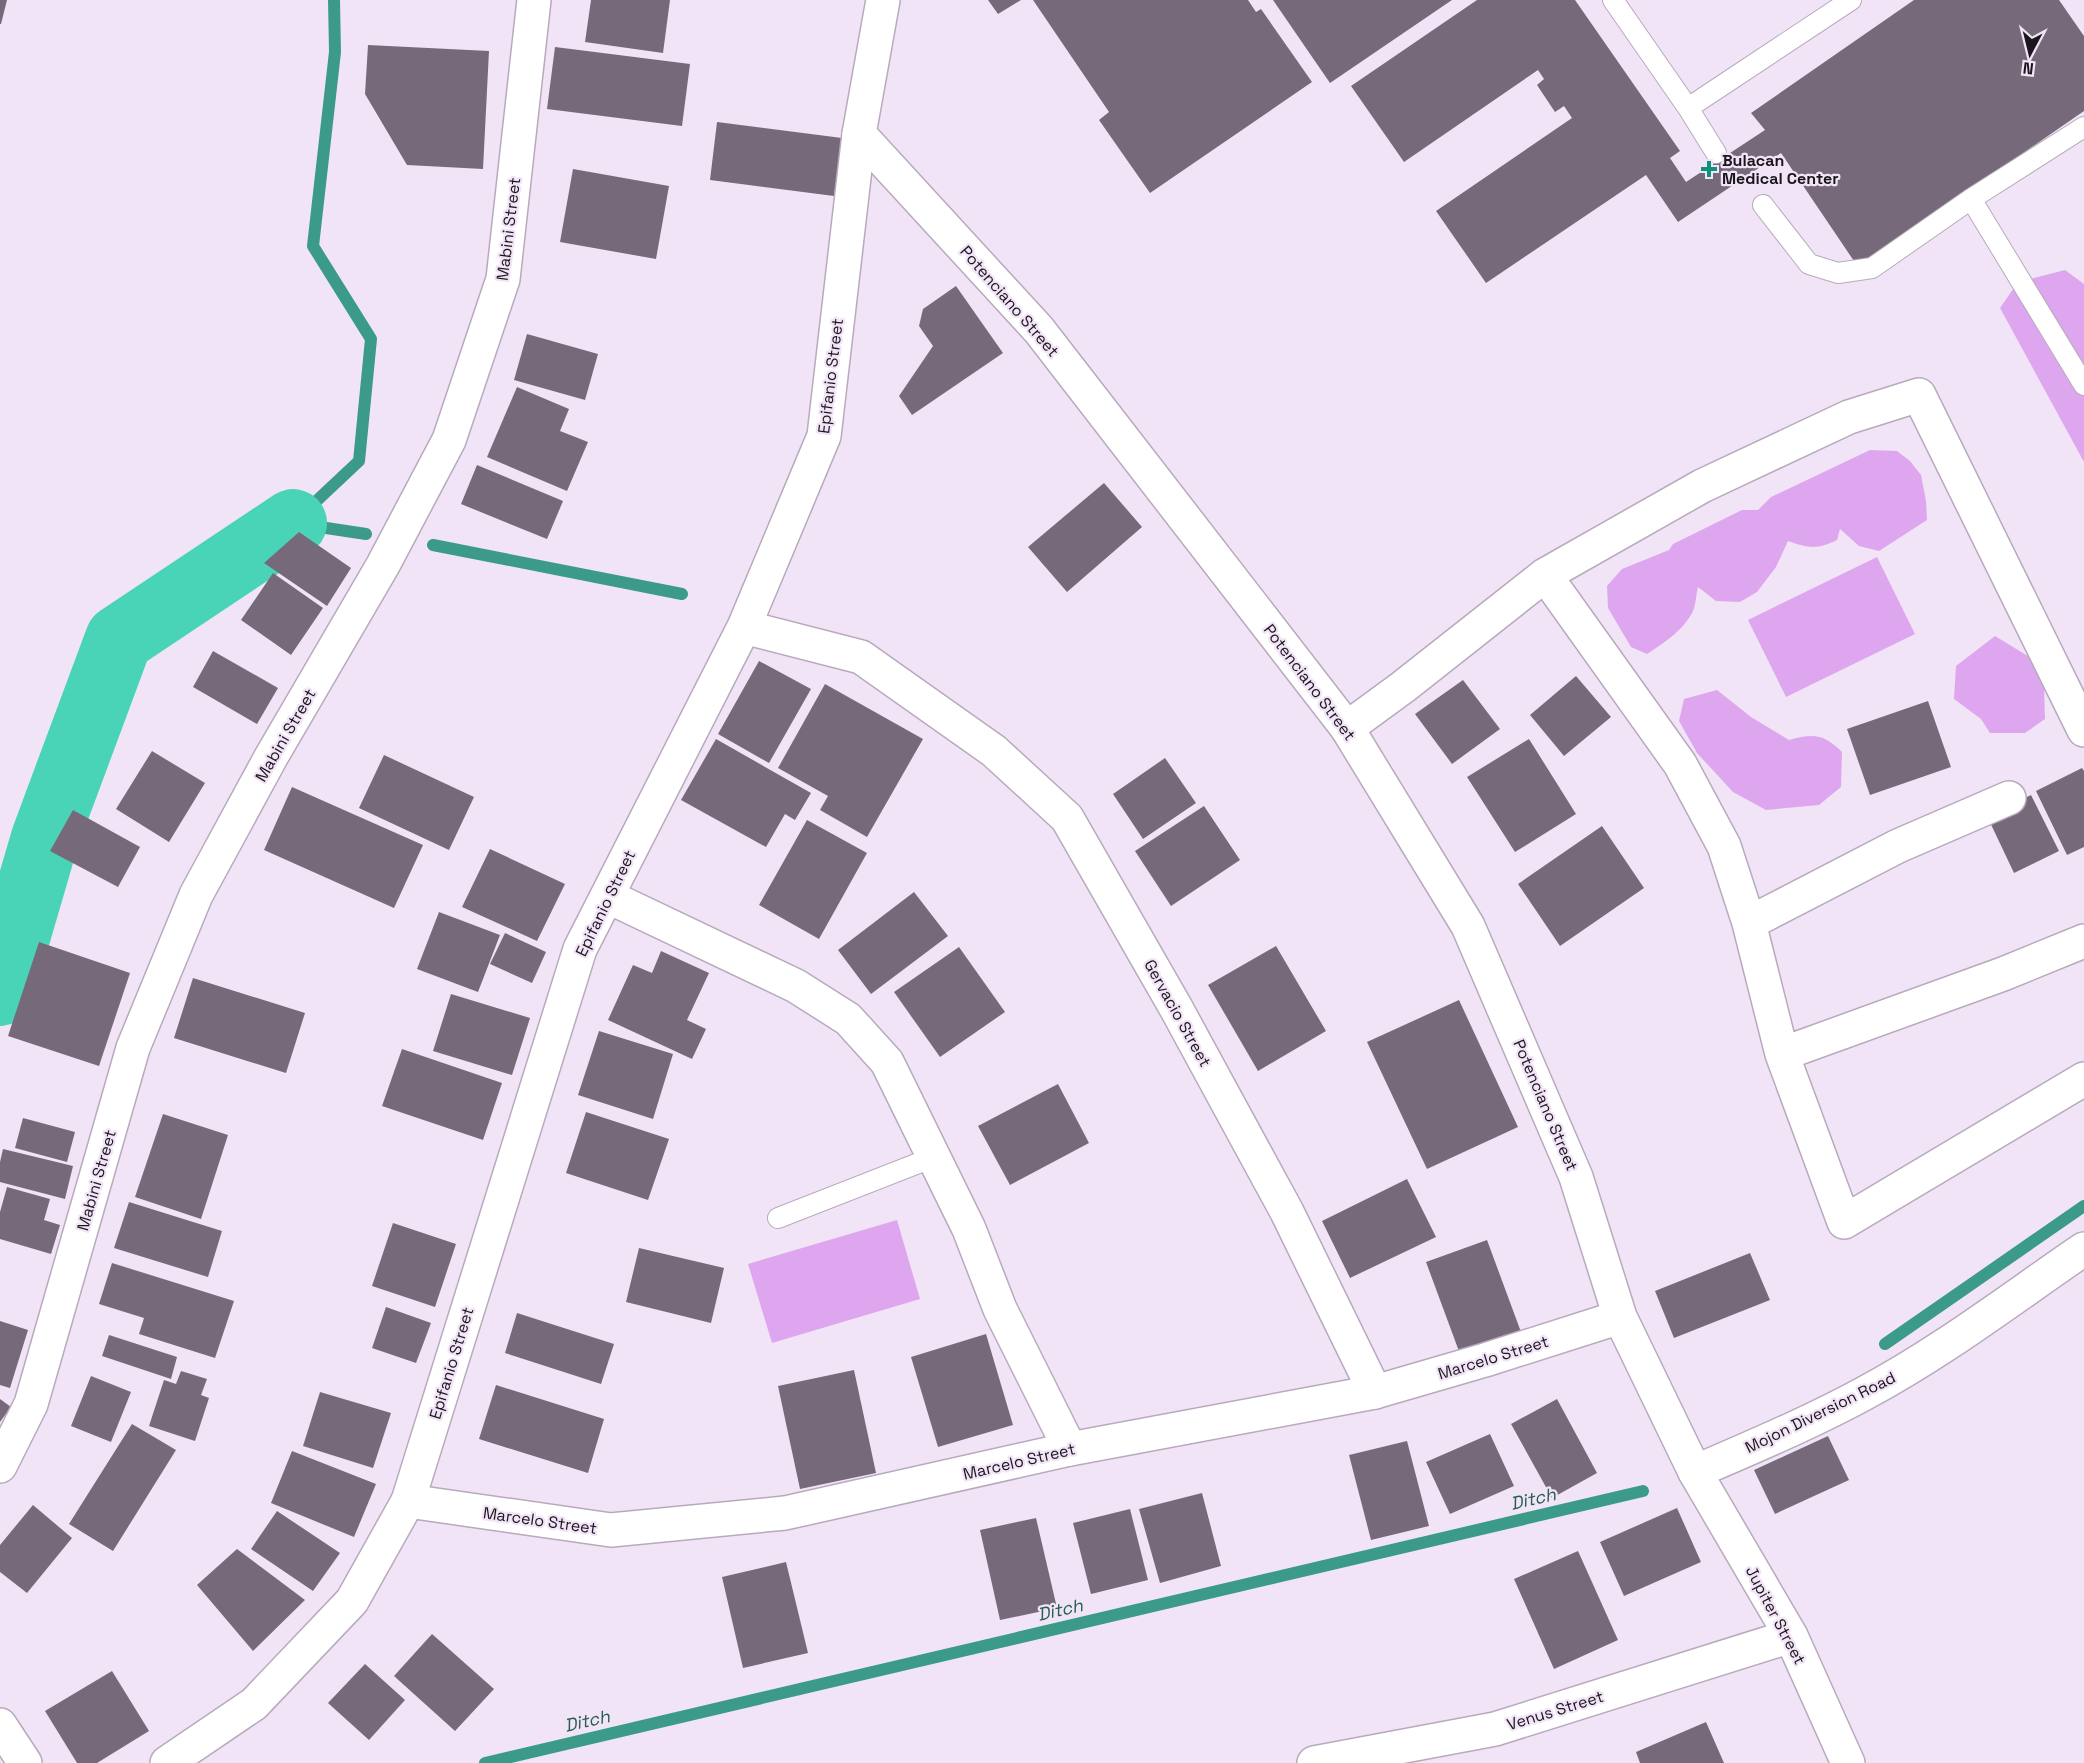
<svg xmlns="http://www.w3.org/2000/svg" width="2084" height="1763" font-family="'Space Grotesk',sans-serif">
  <rect width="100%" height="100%" fill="#f2e4f7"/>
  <path fill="#dea6ef" d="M2065,270L2084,284V462L2000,308L2018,282Z
    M1870,450L1897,451L1910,461L1921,475L1926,501L1927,520L1879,551L1859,546L1840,529L1837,540C1817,550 1808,548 1788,541L1776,567L1757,592L1740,602L1716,601L1698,587C1696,594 1696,604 1693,611C1684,630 1664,643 1647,654L1631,647L1608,608L1607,586L1622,569L1669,550L1673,544L1742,510H1758L1771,497Z
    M1877,557L1915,634L1786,697L1748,620Z
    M1995,636L2031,658L2044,686L2045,719L2025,733H1990L1981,719L1954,699L1956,666Z
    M1717,690L1751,717L1789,740C1814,733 1824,734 1842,752L1841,787L1819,805L1766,810L1733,792L1697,753L1679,721L1684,699Z
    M897,1220L920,1299L772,1343L748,1264Z"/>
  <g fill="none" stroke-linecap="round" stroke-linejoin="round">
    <path stroke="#3c9b88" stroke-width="12" d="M293,523L359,461L371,339L313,246L335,52L334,0
      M293,523L366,534
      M433,545L682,594
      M1885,1344L2084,1206
      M485,1763L1643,1491"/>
    <path stroke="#4ad4b7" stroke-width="68" d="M0,992L45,838L119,639L293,523"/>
  </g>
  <path fill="#766a7a" d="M0,0H7L1,24H0Z
    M591,0H670L663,53L585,42Z
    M988,0H1021L998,14Z
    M1033,0H1248L1256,12L1261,9L1312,82L1150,193L1099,120L1109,112Z
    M1273,0H1452L1330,83Z
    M1477,0H1575L1680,151L1670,158L1686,182L1765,130L1751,113L1914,0H2059L2084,36V111L1858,267L1781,153L1678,222L1646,175L1486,283L1436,211L1572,118L1564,106L1555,112L1537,85L1544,79L1538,70L1404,162L1351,86Z
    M368,45L489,51L483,169L407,165L365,94Z
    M555,47L690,64L682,126L547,109Z
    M717,122L842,138L834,196L710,180Z
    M573,169L669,186L656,259L560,242Z
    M956,286L1003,353L912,415L899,396L933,346L919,326L923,309Z
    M527,334L598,354L585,400L514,380Z
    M517,387L569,409L560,431L588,442L567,491L487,457Z
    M477,465L563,501L547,539L461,504Z
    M1104,483L1142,527L1067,592L1028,547Z
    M299,532L351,568L327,606L264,563Z
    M273,573L323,608L291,655L241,620Z
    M213,651L278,688L257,724L193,687Z
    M759,661L811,689L769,763L718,734Z
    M1576,676L1611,717L1564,756L1530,715Z
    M1463,680L1500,729L1452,764L1415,714Z
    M825,684L923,739L867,837L820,810L828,796L778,768Z
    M1928,701L1951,767L1870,795L1847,729Z
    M716,739L811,793L795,820L785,814L766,847L681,800Z
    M1529,739L1576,814L1515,852L1467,777Z
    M152,751L205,783L169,842L116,809Z
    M384,755L474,797L449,850L359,808Z
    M1165,758L1196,803L1143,839L1113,794Z
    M2082,768L2084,771V847L2067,855L2036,791Z
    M292,787L423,845L394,908L264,850Z
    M2031,795L2059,851L2014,873L1987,816Z
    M1204,806L1240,860L1171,906L1135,851Z
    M73,810L140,847L118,887L50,851Z
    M807,820L867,853L819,939L759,905Z
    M1602,826L1644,888L1560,946L1518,884Z
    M490,849L565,884L537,941L462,907Z
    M914,892L948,936L871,994L838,950Z
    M439,912L500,935L478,992L417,969Z
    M505,933L546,952L532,983L490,964Z
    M39,942L130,973L99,1066L8,1036Z
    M1276,946L1326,1031L1258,1071L1208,985Z
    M959,947L1005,1012L940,1057L894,992Z
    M661,951L709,973L687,1020L706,1029L692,1059L608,1020L633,965L652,973Z
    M193,978L305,1013L286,1073L174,1038Z
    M451,994L530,1018L512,1075L433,1051Z
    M1459,1000L1518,1127L1427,1169L1367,1042Z
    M599,1031L673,1054L653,1119L578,1095Z
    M402,1049L502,1083L483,1140L382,1106Z
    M1058,1084L1089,1143L1010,1185L978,1126Z
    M586,1112L669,1139L648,1200L566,1173Z
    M163,1114L228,1135L201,1219L135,1197Z
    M23,1118L75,1132L67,1162L15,1148Z
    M3,1149L73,1166L65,1199L0,1182V1162Z
    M1407,1179L1436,1237L1350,1278L1322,1221Z
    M7,1187L50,1199L44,1220L60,1225L51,1254L0,1239V1212Z
    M129,1202L222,1231L208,1277L114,1248Z
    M393,1223L456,1244L435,1307L372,1286Z
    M1487,1240L1521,1332L1460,1354L1426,1262Z
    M639,1248L724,1268L711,1323L626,1302Z
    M1750,1253L1770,1300L1674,1338L1655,1291Z
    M112,1263L234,1301L215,1358L139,1334L144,1318L99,1304Z
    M386,1307L431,1323L416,1363L372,1348Z
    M517,1313L614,1344L601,1384L505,1353Z
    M0,1321L28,1330L10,1388L0,1385Z
    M986,1334L1013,1425L938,1447L911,1357Z
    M109,1335L177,1357L171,1379L102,1356Z
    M854,1370L876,1473L800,1489L778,1386Z
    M181,1371L207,1379L201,1395L209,1398L195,1441L149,1426L164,1380L176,1384Z
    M91,1376L131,1392L111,1442L71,1426Z
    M496,1385L604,1419L588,1473L479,1439Z
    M320,1392L391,1413L373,1468L303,1446Z
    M0,1399L11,1407L0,1422Z
    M1557,1399L1597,1473L1552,1498L1511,1424Z
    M132,1424L176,1450L113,1551L69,1524Z
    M1490,1434L1514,1486L1450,1514L1426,1462Z
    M1828,1436L1849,1480L1775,1514L1754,1470Z
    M1407,1441L1429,1526L1371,1540L1349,1455Z
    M292,1451L376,1484L354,1537L271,1503Z
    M1202,1493L1221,1566L1160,1583L1139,1509Z
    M33,1505L72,1538L27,1593L0,1572V1545Z
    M1677,1508L1701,1562L1624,1596L1600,1542Z
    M1130,1509L1148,1580L1091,1594L1073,1523Z
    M277,1511L340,1553L313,1591L251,1549Z
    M1036,1518L1057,1608L1000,1620L980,1530Z
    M237,1549L305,1600L253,1651L197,1585Z
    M1578,1551L1618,1640L1554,1669L1514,1579Z
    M786,1562L808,1653L743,1668L722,1577Z
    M432,1634L494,1689L455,1731L394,1676Z
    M365,1664L405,1700L369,1740L328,1703Z
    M112,1671L149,1731L97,1763H77L45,1711Z
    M1706,1722L1724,1763H1640L1636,1752Z"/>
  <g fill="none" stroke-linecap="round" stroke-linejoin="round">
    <defs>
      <path id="lane" d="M1613,0L1688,108L1716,153
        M1688,108L1851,0
        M1971,199L2084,385
        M1763,205L1809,264L1838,273L1872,268L1971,199L2084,127
        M778,1218L934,1157"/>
      <path id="street" d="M1545,575L1680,764L1724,846L1749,923L1782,1054L1844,1222L2084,1079
        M744,627L861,657L994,751L1067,818L1176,1008L1287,1212L1375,1392
        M1347,728L1403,687L1545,575L1702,486L1849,417L1919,395L2084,730
        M607,896L796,986L848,1019L887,1062L969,1229L1000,1309L1070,1449
        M1749,923L1898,846L2009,798
        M1782,1054L2003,974L2084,941
        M1695,1472L1791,1636L1848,1763
        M408,1501L580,949L744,627L824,436L859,134
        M1314,1763L1495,1729L1791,1636"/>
      <path id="secondary" d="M883,0L859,134L1039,330L1347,728L1468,926L1576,1177L1620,1317L1695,1472C1752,1447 1810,1423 1865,1393C1942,1352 2012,1298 2084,1249
        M0,1466L31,1404L133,1048L196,895L271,757L383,565L449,440L503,279L534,0
        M0,1725L25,1763
        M167,1763L254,1704L352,1601L408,1501L611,1530L785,1513L1070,1449L1375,1392L1485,1360L1620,1317"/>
    </defs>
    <use href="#lane" stroke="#b8aabc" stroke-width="22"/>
    <use href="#street" stroke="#b8aabc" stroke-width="36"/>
    <use href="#secondary" stroke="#b8aabc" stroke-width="36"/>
    <use href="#lane" stroke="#fff" stroke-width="20"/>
    <use href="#street" stroke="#fff" stroke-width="33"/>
    <use href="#secondary" stroke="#fff" stroke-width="33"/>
  </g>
  <path fill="#0c927b" stroke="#f2e4f7" stroke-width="2" d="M1706 160h6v6h6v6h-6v6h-6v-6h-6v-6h6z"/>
  <g text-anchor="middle" stroke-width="4.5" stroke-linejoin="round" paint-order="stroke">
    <g font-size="16" font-weight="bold" fill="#1b161c" stroke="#f2e4f7" text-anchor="start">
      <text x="1722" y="166">Bulacan<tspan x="1722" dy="18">Medical Center</tspan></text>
    </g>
    <g font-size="16" fill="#1b161c" stroke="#f2e4f7">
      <text transform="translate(508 229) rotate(-83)" y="6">Mabini Street</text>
      <text transform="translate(1010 301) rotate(49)" y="6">Potenciano Street</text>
      <text transform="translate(830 376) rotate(-83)" y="6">Epifanio Street</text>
      <text transform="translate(1310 682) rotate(53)" y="6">Potenciano Street</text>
      <text transform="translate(285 735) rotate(-60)" y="6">Mabini Street</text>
      <text transform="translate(605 903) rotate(-64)" y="6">Epifanio Street</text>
      <text transform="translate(1178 1013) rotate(61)" y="6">Gervacio Street</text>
      <text transform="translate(1546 1105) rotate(67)" y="6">Potenciano Street</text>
      <text transform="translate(96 1180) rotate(-74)" y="6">Mabini Street</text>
      <text transform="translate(1493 1357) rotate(-17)" y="6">Marcelo Street</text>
      <text transform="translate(451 1363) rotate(-73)" y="6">Epifanio Street</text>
      <text transform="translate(1820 1412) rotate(-26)" y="6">Mojon Diversion Road</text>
      <text transform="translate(1019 1461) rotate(-13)" y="6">Marcelo Street</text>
      <text transform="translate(540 1520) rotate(8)" y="6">Marcelo Street</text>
      <text transform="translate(1776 1615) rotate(62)" y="6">Jupiter Street</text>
      <text transform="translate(1555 1710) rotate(-17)" y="6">Venus Street</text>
    </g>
    <g font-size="18" font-style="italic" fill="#275e52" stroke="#f2e4f7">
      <text transform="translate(1533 1499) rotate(-13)" y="6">Ditch</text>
      <text transform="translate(1060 1610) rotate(-13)" y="6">Ditch</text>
      <text transform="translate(587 1721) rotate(-13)" y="6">Ditch</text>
    </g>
  </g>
  <g transform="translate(2030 54) rotate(187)" stroke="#f2e4f7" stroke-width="4.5" paint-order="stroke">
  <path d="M0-4.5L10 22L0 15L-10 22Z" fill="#1b161c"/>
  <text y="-9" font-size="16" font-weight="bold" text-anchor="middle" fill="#1b161c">N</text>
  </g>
</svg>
